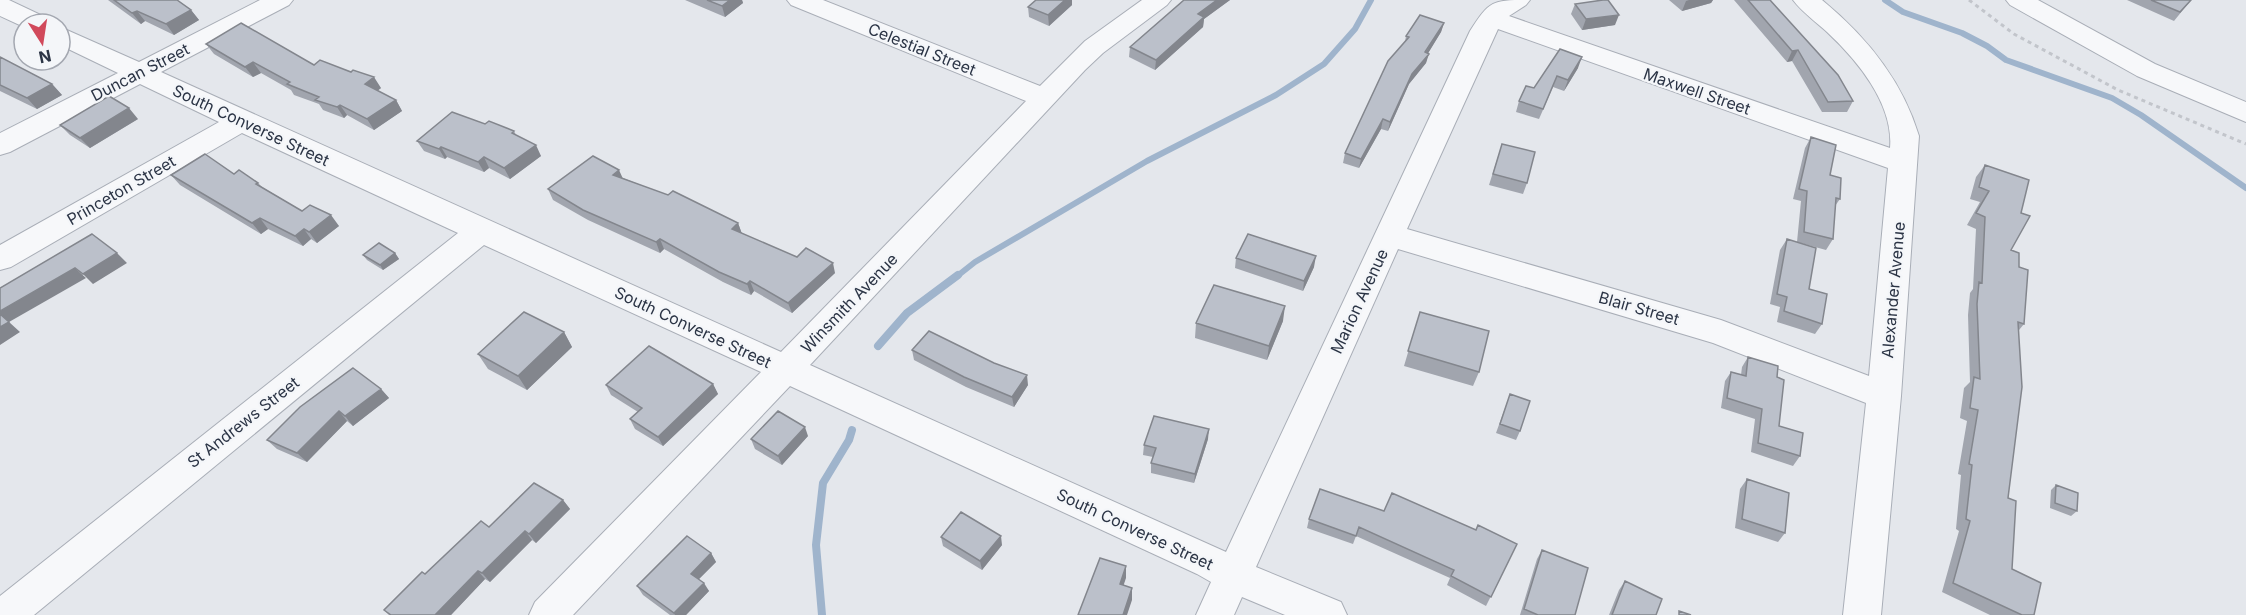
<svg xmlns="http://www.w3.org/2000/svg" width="2246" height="615" font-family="Inter,sans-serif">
  <rect width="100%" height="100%" fill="#e4e7ec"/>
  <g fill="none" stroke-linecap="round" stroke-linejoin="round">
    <path stroke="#9fb4cc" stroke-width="6" d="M1885,0L1903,12L1962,33L1987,46L2006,60L2112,98L2141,115L2246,188
      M956,277L975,262L1147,161L1276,95L1324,64L1355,29L1371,0"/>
    <path stroke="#9fb4cc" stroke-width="8" d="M878,346L907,313L958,275
      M822,615L816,545L823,483L849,440L852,430"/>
    <defs>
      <path id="minor" d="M0,0H9L47,18L51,24H24V27L0,16Z
        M260,0H293L289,5L161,72L781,352L1026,101L791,5L787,0H823L1040,86L1085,41L1142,0H1171L1167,5L1103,53L1085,70L810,365L1226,552L1470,31C1490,0 1492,0 1530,0L1526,5L1509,16L1890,148C1894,104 1857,60 1827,32C1816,22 1802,12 1793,0H1822C1867,37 1902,80 1919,136L1901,396L1881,615H1843L1866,403L1713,343L1398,249L1256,567L1341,602L1347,615H1285L1242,597L1234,615H1196L1211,582L1197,574L790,386L573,615H529L535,602L761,372L484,245L34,615H0V596L458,233L242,133L11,267L0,270V245L219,122L140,84L10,152L0,155V133L118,73L60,45V27L139,62ZM1498,29L1888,168L1869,376L1721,320L1407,229Z
        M2006,0H2038L2155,64L2246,102V122L2137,76L2010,5Z"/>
    </defs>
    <use href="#minor" stroke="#a9aeb7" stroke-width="2"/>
    <path stroke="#c2c5cb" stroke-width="3" stroke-dasharray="4 4" stroke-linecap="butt" d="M1969,0L2014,34L2118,90L2246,144"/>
    <use href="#minor" fill="#f7f8fa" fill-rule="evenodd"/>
  </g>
  <path fill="#a1a5ae" d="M108,0H177L191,10L199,20L174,35L145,21L141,24Z
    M685,0H742L743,3L725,17Z
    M1036,0H1072V5L1049,26L1029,17L1028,7Z
    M1184,0H1230L1204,19L1203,27L1155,70L1129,57L1130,47Z
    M1669,0H1713L1711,3L1682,11Z
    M1734,0H1770L1853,101L1847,112H1822L1792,61L1787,62Z
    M2127,0H2191L2174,21Z
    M1575,4L1615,25L1582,30L1571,14Z
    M1444,23L1441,32L1428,53L1426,63L1409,84L1388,131L1381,129L1359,168L1343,163L1345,153L1405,42L1406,36Z
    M206,44L314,65L381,88L377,91L396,100L402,111L374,130L347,115L344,118L323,110L319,104L294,95L291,90L261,73L253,77L214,54Z
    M1560,49L1578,68L1564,91L1553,87L1539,119L1516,112L1519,101L1534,88Z
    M0,57L52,84L62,95L37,109L0,91Z
    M138,119L90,148L70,135L60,125Z
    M514,131L516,135L541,156L510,179L489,168L484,172L447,157L445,159L424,151L417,141Z
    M1811,137L1830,175L1840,199L1835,206L1833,239L1826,250L1797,242L1801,201L1793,199L1805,148Z
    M1502,144L1527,183L1523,194L1489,185Z
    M1985,165L2011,250L2019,267L2024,324L2019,330L2008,498L2012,569L2034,615H1990L1942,592L1959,531L1956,529L1961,475L1958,474L1967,421L1960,418L1964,388L1970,382L1968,315L1970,293L1973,289L1976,229L1967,225L1980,202L1970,199L1976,177Z
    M234,174L258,183L262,187L302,211L339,226L317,243L311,239L303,246L268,229L261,234L180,185L171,175Z
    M623,178L738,223L742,234L835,273L792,313L754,291L751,295L723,282L664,249L660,253L588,220L553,200L548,189Z
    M1787,239L1809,289L1822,324L1815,334L1777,322L1780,307L1770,304L1780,250Z
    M395,253L399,259L383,270L367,260L363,255Z
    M1236,258L1314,267L1303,291L1235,268Z
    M1420,312L1479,372L1473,386L1404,366Z
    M1283,321L1267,360L1195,338L1196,323Z
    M564,332L572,347L527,390L488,369L478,354Z
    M912,350L1028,385L1014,407L966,387L914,360Z
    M1748,357L1777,377L1779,426L1800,456L1793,466L1751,452L1755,419L1721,408L1725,381L1731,372L1741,375L1742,367Z
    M713,384L718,394L663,446L635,429L630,419L638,412L611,395L606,385Z
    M381,389L389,398L353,426L347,421L307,462L277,449L267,440Z
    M1510,394L1520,431L1516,440L1496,433Z
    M808,436L782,465L755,449L751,439Z
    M1208,439L1194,483L1151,473V463L1153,457L1143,455L1144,445Z
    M1747,479L1785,533L1778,542L1735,528L1740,489Z
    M2056,485L2077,511L2071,516L2050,508L2051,490Z
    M563,500L570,509L536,543L532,540L490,582L485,579L451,615H389L384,610L425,574L489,527Z
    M1384,511L1476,530L1517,544L1486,606L1447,585L1450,578L1356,536L1353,544L1307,528L1309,519Z
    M941,537L1002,545L982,570L943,546Z
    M1542,550L1575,615H1520L1537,559Z
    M711,553L716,562L699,579L709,591L686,615H670L643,595L637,586Z
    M1625,581L1656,615H1609L1619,590Z"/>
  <path fill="#83868d" d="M730,0H742L743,3L725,17L722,6Z
    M1065,0H1072V5L1049,26L1048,15Z
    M1217,0H1230L1204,19L1203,27L1155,70L1156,60L1198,14Z
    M1689,0H1713L1711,3L1682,11L1686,1Z
    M191,10L199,20L174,35L166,24Z
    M137,11L145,21L141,24L132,13Z
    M1619,15L1615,25L1582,30L1586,19Z
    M1444,23L1441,32L1424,60L1429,54L1426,63L1409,84L1388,131L1390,122L1412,74Z
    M1798,50L1792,61L1787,62L1792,51Z
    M1582,57L1578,68L1564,91L1568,80Z
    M253,62L261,73L253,77L245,67Z
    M374,77L381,88L372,95L365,84Z
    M52,84L62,95L37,109L27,98Z
    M396,100L402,111L374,130L367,119Z
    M340,105L347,115L344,118L337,107Z
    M129,108L138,119L90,148L80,138Z
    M1383,119L1381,129L1359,168L1361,159Z
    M536,145L541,156L510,179L504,168Z
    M441,147L447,157L445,159L439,149Z
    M484,157L489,168L484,172L478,162Z
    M619,170L624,181L613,175Z
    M331,215L339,226L317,243L309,232Z
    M260,218L268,229L261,234L252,223Z
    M738,223L742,234L732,229Z
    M304,229L311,239L303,246L295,236Z
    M660,239L664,249L660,253L656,242Z
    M117,253L127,263L93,284L83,274Z
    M395,253L399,259L383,270L380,265Z
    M1316,256L1314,267L1303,291L1304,281Z
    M833,263L835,273L792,313L788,303Z
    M75,268L86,278L9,322L20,332L0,345V311Z
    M750,281L754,291L751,295L747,284Z
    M1285,306L1283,321L1267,360L1269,346Z
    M564,332L572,347L527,390L518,376Z
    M1027,375L1028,385L1014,407L1012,397Z
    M713,384L718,394L663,446L658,437Z
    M381,389L389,398L353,426L345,416Z
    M339,411L347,421L307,462L297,453Z
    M805,427L808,436L782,465L778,456Z
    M1209,429L1208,439L1194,483L1195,474Z
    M563,500L570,509L536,543L529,534Z
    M525,531L532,540L490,582L482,573Z
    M1001,536L1002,545L982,570L980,561Z
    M711,553L716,562L696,582L691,574Z
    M1126,566V578L1120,596V584Z
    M478,571L485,579L451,615H435Z
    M704,583L709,591L686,615H675L674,613Z
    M1132,588V600L1127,615H1123Z"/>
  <path fill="#bbc0ca" stroke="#83868d" stroke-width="1.5" d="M114,0H177L191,10L166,24L137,11L132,13Z
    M707,0H730L722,6Z
    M1036,0H1065L1048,15L1028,7Z
    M1184,0H1217L1198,14L1204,17L1156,60L1130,47Z
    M1603,0H1608L1619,15L1586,19L1575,4Z
    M1748,0H1770L1838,75L1853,101L1828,102L1798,50L1792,51Z
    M2151,0H2191L2180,12Z
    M1420,15L1444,23L1425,52L1429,54L1412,74L1390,122L1383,119L1361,159L1345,153L1388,61L1409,37L1406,36Z
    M241,23L314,65L320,60L351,72L353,70L374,77L365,84L396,100L367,119L340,105L337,107L315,100L319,97L287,84L290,82L253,62L245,67L206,44Z
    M1560,49L1582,57L1568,80L1557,76L1543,109L1519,101L1526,86L1534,88Z
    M0,57L52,84L27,98L0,85Z
    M109,96L129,108L80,138L60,125Z
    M452,112L485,124L489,121L514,131L512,133L536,145L504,168L484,157L478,162L441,147L439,149L417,141Z
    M1811,137L1836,145L1830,175L1841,178L1840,199L1836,198L1833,239L1804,232L1807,191L1799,189Z
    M1502,144L1535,152L1527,183L1493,174Z
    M205,154L234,174L239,170L258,183L256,184L302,211L310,205L331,215L309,232L304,229L295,236L260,218L252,223L171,175Z
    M593,156L619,170L613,175L668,195L673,191L738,223L732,229L797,257L806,248L833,263L788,303L750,281L747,284L719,272L660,239L656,242L583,210L548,189Z
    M1985,165L2029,180L2021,213L2030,216L2011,250L2019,253V267L2028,270L2024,324L2018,322L2022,387L2008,498L2016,501L2012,569L2041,583L2034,615H2022L1953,583L1970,521L1966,519L1972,465L1969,464L1978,410L1970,408L1974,377L1980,379L1977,304L1979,282L1982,283L1985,217L1976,213L1989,191L1979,187Z
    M92,234L117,253L83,274L75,268L0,311V288Z
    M1248,234L1316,256L1304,281L1236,258Z
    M1787,239L1816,248L1809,289L1827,294L1822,324L1784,311L1787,297L1777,294Z
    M379,243L395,253L380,265L363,255Z
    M1214,285L1285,306L1269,346L1196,323Z
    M524,312L564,332L518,376L478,354Z
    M1420,312L1489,331L1479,372L1408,351Z
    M0,314L9,322L0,327Z
    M929,331L994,363L1027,375L1012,397L964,377L912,350Z
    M649,346L713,384L658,437L630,419L642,408L606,385Z
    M1748,357L1778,366L1777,377L1784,380L1779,426L1803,433L1800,456L1758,443L1762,409L1727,398L1731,372L1746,376Z
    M353,368L381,389L345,416L339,411L297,453L267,440L300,407Z
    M1510,394L1530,401L1520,431L1500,424Z
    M778,411L805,427L778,456L751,439Z
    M1154,416L1209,429L1195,474L1151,463L1156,448L1144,445Z
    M1747,479L1789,493L1785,533L1742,519Z
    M534,483L563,500L529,534L525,531L482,573L478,571L435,615H391L384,610L422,572L425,574L481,521L489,527Z
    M2056,485L2078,493L2077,511L2055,503Z
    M1320,489L1384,511L1392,493L1476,530L1478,525L1517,544L1491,597L1451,576L1454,570L1359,527L1356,536L1309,519Z
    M961,512L1001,536L980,561L941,537Z
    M687,536L711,553L691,574L704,583L674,613L637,586Z
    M1542,550L1588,568L1575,615H1538L1524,609Z
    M1100,558L1126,566L1120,584L1132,588L1123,615H1078Z
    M1625,581L1662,599L1656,615H1612Z
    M1679,611L1691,615H1679Z"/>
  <g text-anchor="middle" stroke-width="4.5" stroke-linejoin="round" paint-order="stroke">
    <g font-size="16" fill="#2b3445" stroke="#f4f6f9">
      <text transform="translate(922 49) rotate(22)" y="6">Celestial Street</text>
      <text transform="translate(140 72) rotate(-27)" y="6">Duncan Street</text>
      <text transform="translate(1697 91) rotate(19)" y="6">Maxwell Street</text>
      <text transform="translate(251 125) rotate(25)" y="6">South Converse Street</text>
      <text transform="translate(121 190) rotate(-30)" y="6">Princeton Street</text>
      <text transform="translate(1893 290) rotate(-85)" y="6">Alexander Avenue</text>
      <text transform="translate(1359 301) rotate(-65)" y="6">Marion Avenue</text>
      <text transform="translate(849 303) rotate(-46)" y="6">Winsmith Avenue</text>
      <text transform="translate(1639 308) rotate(16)" y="6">Blair Street</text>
      <text transform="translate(693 327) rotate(25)" y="6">South Converse Street</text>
      <text transform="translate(243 422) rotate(-38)" y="6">St Andrews Street</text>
      <text transform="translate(1135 529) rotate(25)" y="6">South Converse Street</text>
    </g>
  </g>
  <g transform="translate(42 42) rotate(168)"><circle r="28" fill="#f4f6f9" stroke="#a4a8b1" stroke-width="1.5"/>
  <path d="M0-4.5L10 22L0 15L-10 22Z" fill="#d1495b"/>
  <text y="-9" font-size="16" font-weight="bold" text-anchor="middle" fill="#2b3445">N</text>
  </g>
</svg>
